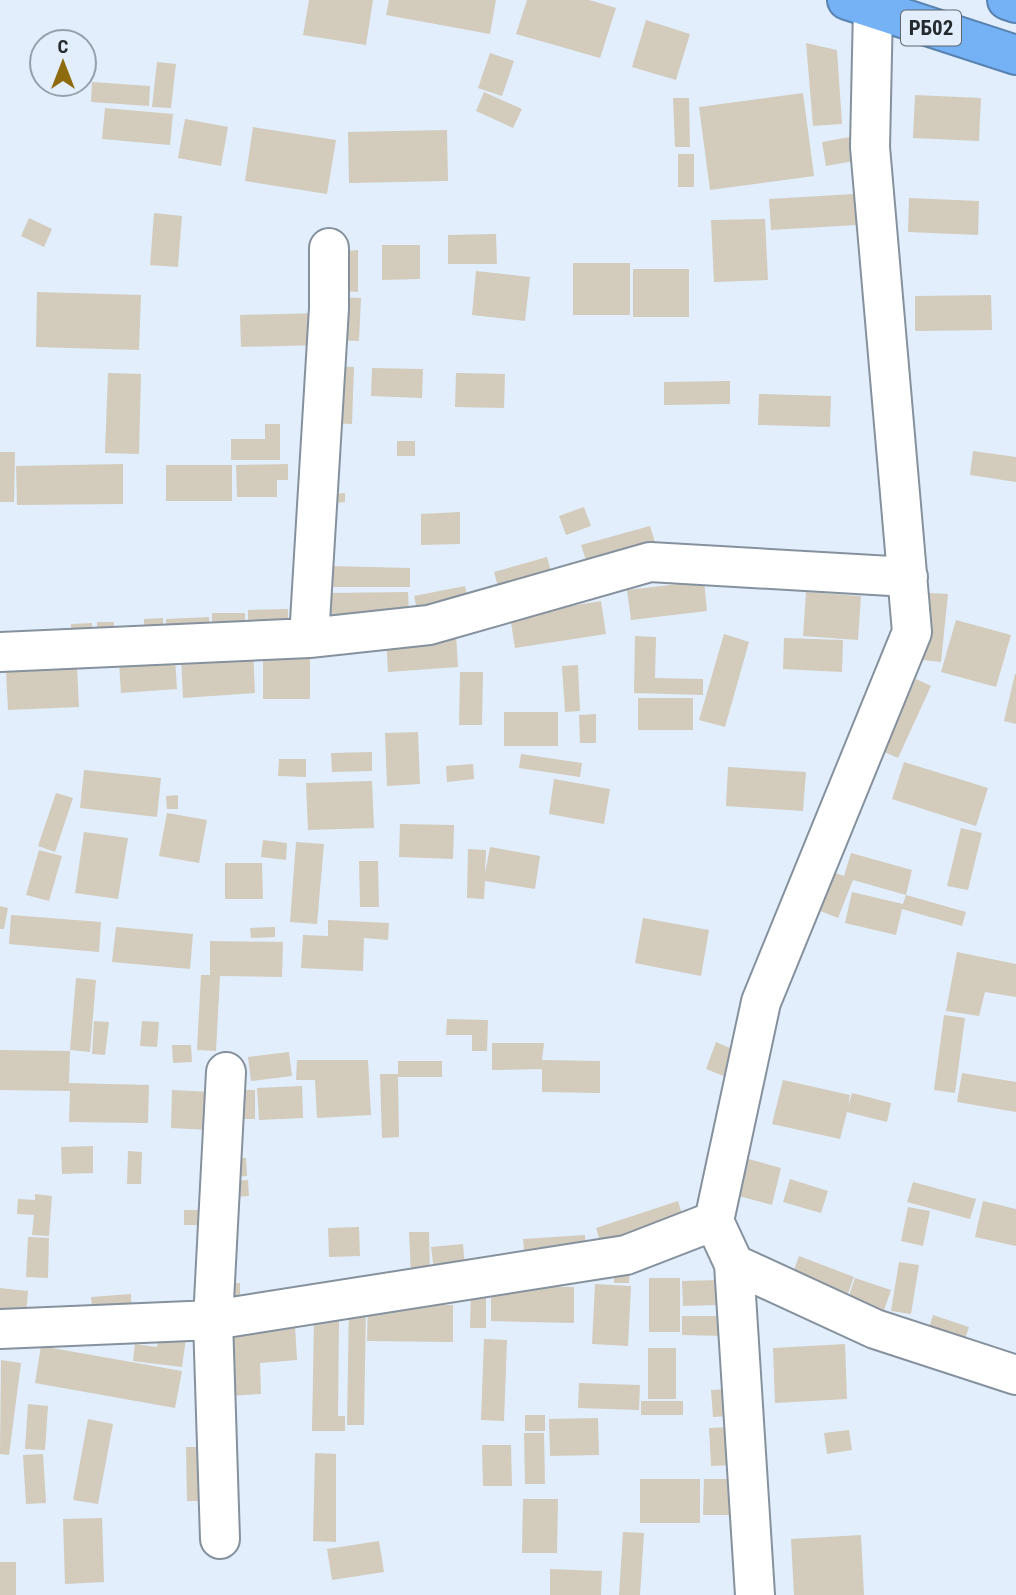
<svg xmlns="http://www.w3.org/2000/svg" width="1016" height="1595" font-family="'Roboto Condensed',sans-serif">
  <rect width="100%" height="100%" fill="#e2eefc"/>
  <path fill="#d3cbbc" d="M309,0H373L366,45L303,35Z
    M389,0H496L490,34L386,15Z
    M527,0H589L616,8L600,58L516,34Z
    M646,20L690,34L676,80L632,67Z
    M806,43L837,50L842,124L813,126Z
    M490,53L514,61L502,96L478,88Z
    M157,62L176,64L171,108L152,107Z
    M92,82L150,86L149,106L91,102Z
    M484,92L522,109L513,128L476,111Z
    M803,93L814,176L710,190L699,107Z
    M915,95L981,98L979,141L913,138Z
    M673,98H689L690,147H675Z
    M105,108L173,114L170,145L102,139Z
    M185,119L228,127L221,166L178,158Z
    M253,127L336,140L327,194L245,181Z
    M447,130L448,181L349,183L348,132Z
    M850,137L854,161L826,166L822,142Z
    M678,154H694V187H678Z
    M854,194L857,225L771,230L769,199Z
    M909,198L979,201L978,235L908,232Z
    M154,213L182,216L178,267L150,265Z
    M29,218L52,229L44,247L21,236Z
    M765,219L768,280L714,282L711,220Z
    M496,234L497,264H448V235Z
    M382,245H420V279L382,280Z
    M358,250V292L344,291L345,251Z
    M573,263H630V315H573Z
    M633,269H689V317H633Z
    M476,271L530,277L525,321L472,315Z
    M37,292L141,295L139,350L36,347Z
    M991,295L992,330L915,331V296Z
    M337,297L361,298L359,341L334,340Z
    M319,313L320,345L241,347L240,315Z
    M332,366L354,367L352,424L330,423Z
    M372,368L423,369L422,398L371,396Z
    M108,373L141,374L139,454L105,453Z
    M456,373L505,374L504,408L455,407Z
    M730,381V404L664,405V382Z
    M759,394L831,396L830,427L758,425Z
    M265,424H280V460H231V439H265Z
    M397,441H415V456H397Z
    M973,451L1016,457V482L970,475Z
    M0,452H15L14,502H0Z
    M123,464V504L17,505L16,466Z
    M288,464V480H277V497H237L236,465Z
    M166,465H232V501H166Z
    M345,493V502L336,503L335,494Z
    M584,507L591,526L566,535L559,516Z
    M460,512V544L421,545V514Z
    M650,526L658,552L590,572L581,545Z
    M547,557L553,579L500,594L494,572Z
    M329,566L410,568V587H329Z
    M704,581L707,611L631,620L627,590Z
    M465,586L470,608L419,619L414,596Z
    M408,592L409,614L329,615V593Z
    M806,592L861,596L858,640L803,636Z
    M929,593L948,594L941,662L922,660Z
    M601,601L606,634L515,648L510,616Z
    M288,609V633H248V610Z
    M212,613H245V634L212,635Z
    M209,617L210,635L167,637L166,619Z
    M163,618V635H144V619Z
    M956,620L1011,635L996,687L941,672Z
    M97,622H114V637H97Z
    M92,623L93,638L71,639V624Z
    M456,634L458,667L388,672L386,639Z
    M724,634L749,642L725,727L699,720Z
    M635,636L656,637L655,678L703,679V695L634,693Z
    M784,638L843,640L842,672L783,669Z
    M263,650H310V699H263Z
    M253,651L255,693L183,698L181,655Z
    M175,658L177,689L121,693L119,662Z
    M578,665L580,711L565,712L562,666Z
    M77,667L79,707L8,710L6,671Z
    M460,672H483L482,725H459Z
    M1015,674H1016V724L1004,721Z
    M916,679L931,686L898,758L882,751Z
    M638,698H693V730H638Z
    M504,712H558V746H504Z
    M596,714V743H580L579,715Z
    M418,732L420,784L387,786L385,733Z
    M372,752V771L332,772L331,753Z
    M521,754L582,763L580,777L519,768Z
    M279,759H306V777L278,776Z
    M904,762L988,788L976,826L892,799Z
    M473,764L474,779L447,782L446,766Z
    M728,767L806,772L803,811L726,806Z
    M84,770L161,778L157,817L80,808Z
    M554,779L610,789L604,824L549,814Z
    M372,781L374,828L308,830L306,783Z
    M56,793L73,798L55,852L38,846Z
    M178,795V809H167L166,796Z
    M167,813L207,820L199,863L159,856Z
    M400,824L454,825L453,859L399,857Z
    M961,828L982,833L968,890L947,886Z
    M84,832L128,838L118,899L75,893Z
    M263,840L287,843L286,860L261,857Z
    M296,842L324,844L317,924L290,922Z
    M490,847L540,856L535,889L485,881L484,899L467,898L468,849L486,850L485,874Z
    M39,850L62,856L49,901L26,895Z
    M851,853L912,870L906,895L853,880L838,918L818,910L833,872L844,876Z
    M359,861H378L379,907H360Z
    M225,863H262L263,899H225Z
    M852,892L903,904L906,895L966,912L962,926L902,909L896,935L845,923Z
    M0,906L8,908L4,929H0Z
    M11,915L101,922L99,952L9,944Z
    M643,918L709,930L701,976L635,963Z
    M328,920L389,923L388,940L364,938L363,971L301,968L303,935L328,936Z
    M116,927L193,934L190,969L112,962Z
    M275,927V937L251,938L250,928Z
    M210,941L283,942L282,977L220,976L216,1051L197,1050L201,975H210Z
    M957,952L1016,964V997L985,992L979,1016L946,1011Z
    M76,978L96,980L90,1052L70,1050Z
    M944,1015L965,1018L955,1093L934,1090Z
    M447,1019L488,1020L487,1051H472V1035H446Z
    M94,1021L109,1022L105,1055L92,1054Z
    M142,1021L159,1022L157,1047L140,1046Z
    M716,1042L737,1051L726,1077L706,1069Z
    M492,1043H544L542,1060L600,1061V1093L542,1092V1069L492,1070Z
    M172,1045H191L192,1062L173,1063Z
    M0,1050L70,1051L69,1083L149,1085L148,1123L69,1122L70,1091L0,1090Z
    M289,1052L292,1076L251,1081L248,1057Z
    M297,1060H368L371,1115L317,1118L315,1080H296Z
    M398,1061H442V1077H398L399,1137L382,1138L380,1074H398Z
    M962,1073L1016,1082V1112L957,1102Z
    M783,1080L850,1095L848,1107L852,1093L891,1103L887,1122L847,1112L840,1139L772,1124Z
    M302,1086L303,1118L259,1120L257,1088Z
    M172,1090L211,1092L210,1130L171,1128Z
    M234,1090H255V1119H234Z
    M93,1146V1173L62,1174L61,1147Z
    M128,1151L142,1152L141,1184H127Z
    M227,1158H246L247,1176L228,1177Z
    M745,1158L781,1168L772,1205L735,1195Z
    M790,1179L828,1191L821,1213L783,1202Z
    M248,1180L249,1196L233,1197L232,1181Z
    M913,1182L976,1199L970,1219L907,1202Z
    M35,1194L52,1196L49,1236L32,1235L34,1215L17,1214L18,1199L35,1200Z
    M678,1201L685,1224L603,1251L596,1228Z
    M983,1201L1016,1209V1246L975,1237Z
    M908,1207L930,1211L923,1246L901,1241Z
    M184,1210H205V1225H184Z
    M359,1227L360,1256L329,1257L328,1228Z
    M409,1232H429L430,1275L411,1276Z
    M585,1235L586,1256L525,1260L523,1239Z
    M28,1237L49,1238L48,1278L26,1277Z
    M463,1244L465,1268L434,1271L431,1247Z
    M799,1256L854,1277L845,1302L790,1281Z
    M899,1262L919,1265L911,1314L891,1311Z
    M614,1271H630L629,1283H614Z
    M649,1278H680V1332H649Z
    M855,1278L891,1290L883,1313L847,1302Z
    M718,1280V1305L683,1306L682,1281Z
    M221,1283H240V1302H221Z
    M595,1284L631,1286L628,1346L592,1344Z
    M491,1286L574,1287V1323L491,1321Z
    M0,1288L28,1291L26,1316L0,1314Z
    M471,1292H486V1328H470Z
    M131,1294L132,1316L93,1318L91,1297Z
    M349,1304H366L364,1425H347Z
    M368,1304L453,1305V1342L367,1341Z
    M933,1315L969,1327L962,1348L926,1337Z
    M682,1316H724V1336L682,1335Z
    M314,1319L339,1320L338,1416H345V1431H312Z
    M295,1326L297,1360L260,1363L261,1394L228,1396L224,1330Z
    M159,1334L186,1338L182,1367L133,1361L135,1344L157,1347Z
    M484,1339L507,1340L504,1421L481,1420Z
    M845,1344L847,1399L775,1403L773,1348Z
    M41,1346L182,1371L175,1408L35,1383Z
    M648,1348H676V1399H648Z
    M1,1360L21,1363L9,1455L0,1454Z
    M579,1383L640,1385L639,1410L578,1408Z
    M731,1389L733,1416L713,1417L711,1390Z
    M641,1401H683V1415H641Z
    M28,1404L48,1406L45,1450L25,1449Z
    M525,1415H545V1431H525Z
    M598,1418L599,1455L550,1456L549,1419Z
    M88,1419L113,1424L98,1504L73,1500Z
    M730,1427L732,1465L711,1466L709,1428Z
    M849,1430L852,1450L827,1454L824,1433Z
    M524,1433H544L545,1484H525Z
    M482,1445H511L512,1486H483Z
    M186,1447H209L210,1501H187Z
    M315,1453L336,1454V1542L313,1541Z
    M43,1454L46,1503L26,1504L23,1455Z
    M640,1479H700V1523H640Z
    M704,1479H733V1515H703Z
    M523,1499H558L557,1553H522Z
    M102,1518L104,1582L65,1584L63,1519Z
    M623,1532L644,1533L640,1595H619Z
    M861,1535L864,1595H794L791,1539Z
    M379,1541L384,1572L332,1580L327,1549Z
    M0,1562H16V1595H0Z
    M550,1569L602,1571L601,1595H550Z"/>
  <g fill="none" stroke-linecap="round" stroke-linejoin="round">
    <defs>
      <path id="minor" d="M309,638L329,308V248
        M0,652L309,638L429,625L650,562L908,577
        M734,1264L875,1329L1016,1375
        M0,1329L213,1320L626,1255L714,1221
        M220,1539L213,1320L226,1072
        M755,1595L734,1264L714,1221L761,1002L912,632L870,147L873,8"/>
      <path id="highway" d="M847,0L1016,55
        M1007,0L1016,3"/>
    </defs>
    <use href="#minor" stroke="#86919e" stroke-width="42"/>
    <use href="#highway" stroke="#5882b0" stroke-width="42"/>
    <use href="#minor" stroke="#fff" stroke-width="38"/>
    <use href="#highway" stroke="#74b1f5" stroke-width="38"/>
  </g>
  <g text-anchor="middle" stroke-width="5" stroke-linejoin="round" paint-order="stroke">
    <rect fill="#e2eefc" stroke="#5e656c" stroke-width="2" x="901" y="10.5" width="60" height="35" rx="5"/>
    <g font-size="21" font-weight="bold" fill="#252a2f">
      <text x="931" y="35">РБ02</text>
    </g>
  </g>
  <g transform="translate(63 63)"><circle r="33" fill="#e2eefc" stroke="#96a0aa" stroke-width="2"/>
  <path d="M0-5L12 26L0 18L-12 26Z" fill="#8e6b0e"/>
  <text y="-10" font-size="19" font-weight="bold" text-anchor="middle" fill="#252a2f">С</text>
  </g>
</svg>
